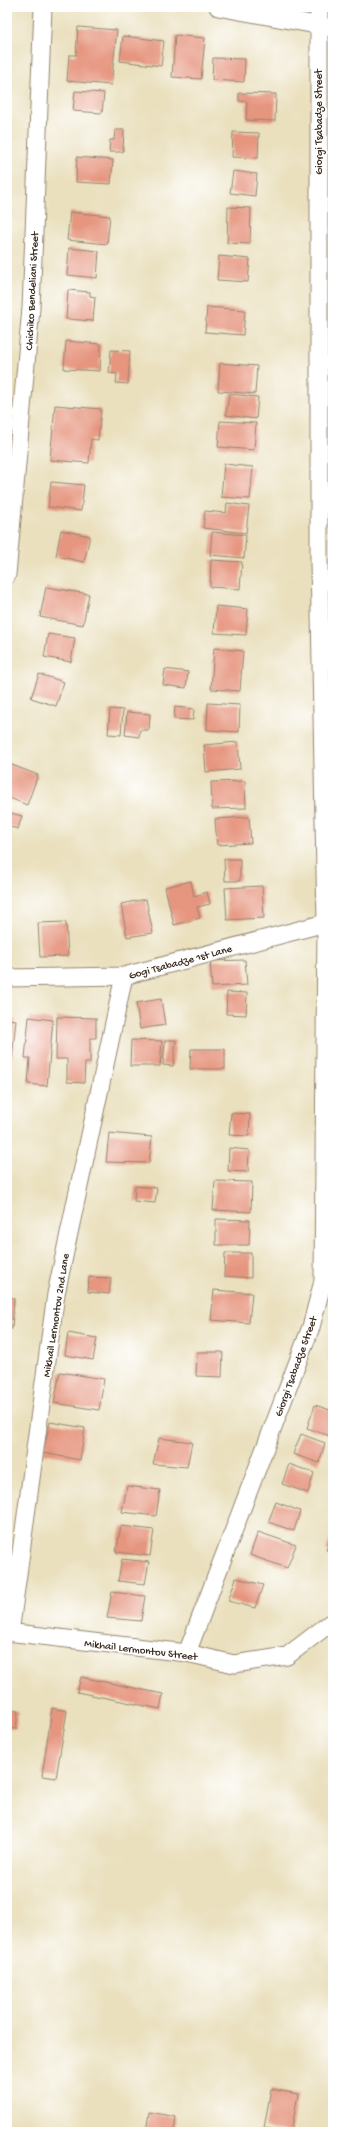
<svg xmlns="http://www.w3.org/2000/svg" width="340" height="2139" font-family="'Gochi Hand',sans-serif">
  <rect width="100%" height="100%" fill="#fff"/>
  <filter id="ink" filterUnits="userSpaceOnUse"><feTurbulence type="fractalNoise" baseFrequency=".025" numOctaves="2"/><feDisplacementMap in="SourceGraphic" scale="8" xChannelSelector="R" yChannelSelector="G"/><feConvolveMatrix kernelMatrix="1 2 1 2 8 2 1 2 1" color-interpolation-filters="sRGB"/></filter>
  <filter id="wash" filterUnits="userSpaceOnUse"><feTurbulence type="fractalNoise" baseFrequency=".012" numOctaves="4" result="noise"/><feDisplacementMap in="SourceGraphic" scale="16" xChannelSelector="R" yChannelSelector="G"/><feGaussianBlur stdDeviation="0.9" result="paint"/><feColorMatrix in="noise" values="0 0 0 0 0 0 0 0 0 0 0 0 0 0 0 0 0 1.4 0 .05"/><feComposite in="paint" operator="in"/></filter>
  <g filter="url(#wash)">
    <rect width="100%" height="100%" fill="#eae0be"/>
    <g id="blocks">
      <path fill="#e6957f" d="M78,27L117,30L111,85L67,81L69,55H76Z
        M175,35L205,38L201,79L172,77Z
        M123,36L164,41L161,66L120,61Z
        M213,58L245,59L244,82L212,80Z
        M75,91L104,93L102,113L73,111Z
        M239,93L276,94L275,121L246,120L247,102L239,101Z
        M115,130H124L123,152H109L110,140H114Z
        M233,132L259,133L258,158L232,157Z
        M77,157L113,160L111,184L76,182Z
        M233,171L257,174L255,196L230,193Z
        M228,207L251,208L250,244L227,243Z
        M70,212L110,216L107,244L67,240Z
        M69,248L99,251L97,278L67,275Z
        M219,256L250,259L248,282L217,280Z
        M68,290L90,292V296L95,297L93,321L66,319Z
        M207,307L245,310L243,335L205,332Z
        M66,341L101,344L100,371L64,369Z
        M111,350L130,351L128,384L116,383L117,374L109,373Z
        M220,363L257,366L255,394L218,391Z
        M229,394L258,397L256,419L226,415Z
        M55,405L101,409L98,440L91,439L89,463L50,460Z
        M220,421L256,423L254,450L218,447Z
        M224,464L253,467L250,499L221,497Z
        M51,482L84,485L81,511L48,507Z
        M227,503L249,506L246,533L203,528L205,511L226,513Z
        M61,530L90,536L84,562L56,556Z
        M212,532L246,535L244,558L210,555Z
        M211,560L242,562L240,589L210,587Z
        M46,587L89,594L83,625L40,617Z
        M216,606L248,609L246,635L214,633Z
        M48,634L75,638L71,662L44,657Z
        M214,648L243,651L240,691L211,689Z
        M165,669L188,672L186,688L163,685Z
        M39,674L64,682L56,706L31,698Z
        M208,703L240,705L239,732L207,730Z
        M175,707L194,709L193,720L174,719Z
        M110,709L123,710L121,735L108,734Z
        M127,712L150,714L149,730H140L139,737L125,735Z
        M238,742L240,769L206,772L204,745Z
        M7,763L38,775L27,805L7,797Z
        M245,781L246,808L212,809L211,782Z
        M7,812L22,816L18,829L7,826Z
        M249,817L251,843L217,845L215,819Z
        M224,859H240V881H225Z
        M191,881L194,896L207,892L210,904L197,907L200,918L174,925L165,887Z
        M262,886L264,918L227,920L225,888Z
        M146,899L153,933L127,937L121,904Z
        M66,922L68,956L40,957L38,923Z
        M245,960L247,985L212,987L210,961Z
        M227,992L247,993L246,1015L226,1014Z
        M161,999L165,1025L140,1029L136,1003Z
        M29,1017L53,1020L47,1086L28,1084L30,1058H25Z
        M57,1017L96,1018V1038H90V1063H85L84,1083L67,1082V1059H56Z
        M7,1019L16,1020L12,1058L7,1057Z
        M131,1040L162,1041L160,1066H130Z
        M165,1040H176L173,1066L163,1065Z
        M191,1049H225V1069H190Z
        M231,1113L250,1114L249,1136L229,1135Z
        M109,1133L152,1137L149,1163L106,1162Z
        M229,1148L249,1150L248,1172L228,1171Z
        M215,1181L252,1182L251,1212L213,1210Z
        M135,1186L157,1188L155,1203L134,1201Z
        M216,1219L250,1220L249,1245H216Z
        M225,1253H251V1278L224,1276Z
        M89,1277L111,1278L109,1294L88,1292Z
        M214,1290L252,1293L249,1323L211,1320Z
        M7,1297L14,1298L12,1329H7Z
        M68,1333L97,1338L93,1360L65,1355Z
        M197,1352H223L222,1377L196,1376Z
        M60,1372L104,1379L99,1410L54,1403Z
        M315,1405L333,1411V1437L307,1428Z
        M50,1422L85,1428L80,1460L43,1453Z
        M301,1434L325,1443L319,1463L293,1454Z
        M159,1438L192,1442L187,1467L153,1464Z
        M289,1464L314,1473L308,1493L282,1484Z
        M127,1486L160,1490L156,1516L122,1512Z
        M276,1502L300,1511L294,1531L268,1522Z
        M121,1526L154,1530L150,1556L116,1552Z
        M258,1532L296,1545L287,1568L250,1555Z
        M333,1532V1553L326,1550Z
        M122,1559L149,1562L145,1584L118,1581Z
        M236,1578L263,1585L255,1608L228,1601Z
        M112,1592L145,1596L141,1621L107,1618Z
        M81,1677L163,1694L160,1709L77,1692Z
        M52,1708L67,1711L56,1778L42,1776Z
        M7,1710L18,1711L16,1729L7,1728Z
        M271,2089L298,2094L291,2132L264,2128Z
        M149,2112L176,2117L174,2132H146Z"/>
    </g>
  </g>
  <g filter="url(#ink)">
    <use href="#blocks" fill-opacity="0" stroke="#92856e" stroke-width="1"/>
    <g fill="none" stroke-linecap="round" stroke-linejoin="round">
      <defs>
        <path id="street" d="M218,7L333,28
          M7,575L31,308L43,7
          M7,978L124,976L333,921
          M7,1632L187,1653L234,1664L287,1656L333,1621
          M10,1633L56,1294L124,976
          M187,1653L311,1327L323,1281L326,923L319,560V7"/>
      </defs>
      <use href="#street" stroke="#92856e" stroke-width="19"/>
      <use href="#street" stroke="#fff" stroke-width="17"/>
    </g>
  </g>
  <g text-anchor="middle" stroke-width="3.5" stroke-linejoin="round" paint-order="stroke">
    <g font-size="11" fill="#3b2a1e" stroke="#fff">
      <text transform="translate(318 122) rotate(-90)" y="4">Giorgi Tsabadze Street</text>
      <text transform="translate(31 291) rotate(-87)" y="4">Chichiko Bendeliani Street</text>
      <text transform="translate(180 961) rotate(-15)" y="4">Gogi Tsabadze 1st Lane</text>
      <text transform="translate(55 1315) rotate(-81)" y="4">Mikhail Lermontov 2nd Lane</text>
      <text transform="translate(295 1366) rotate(-70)" y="4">Giorgi Tsabadze Street</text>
      <text transform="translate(141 1649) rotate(7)" y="4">Mikhail Lermontov Street</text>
    </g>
  </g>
  <rect width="340" height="2139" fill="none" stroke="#fff" stroke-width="24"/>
</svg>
